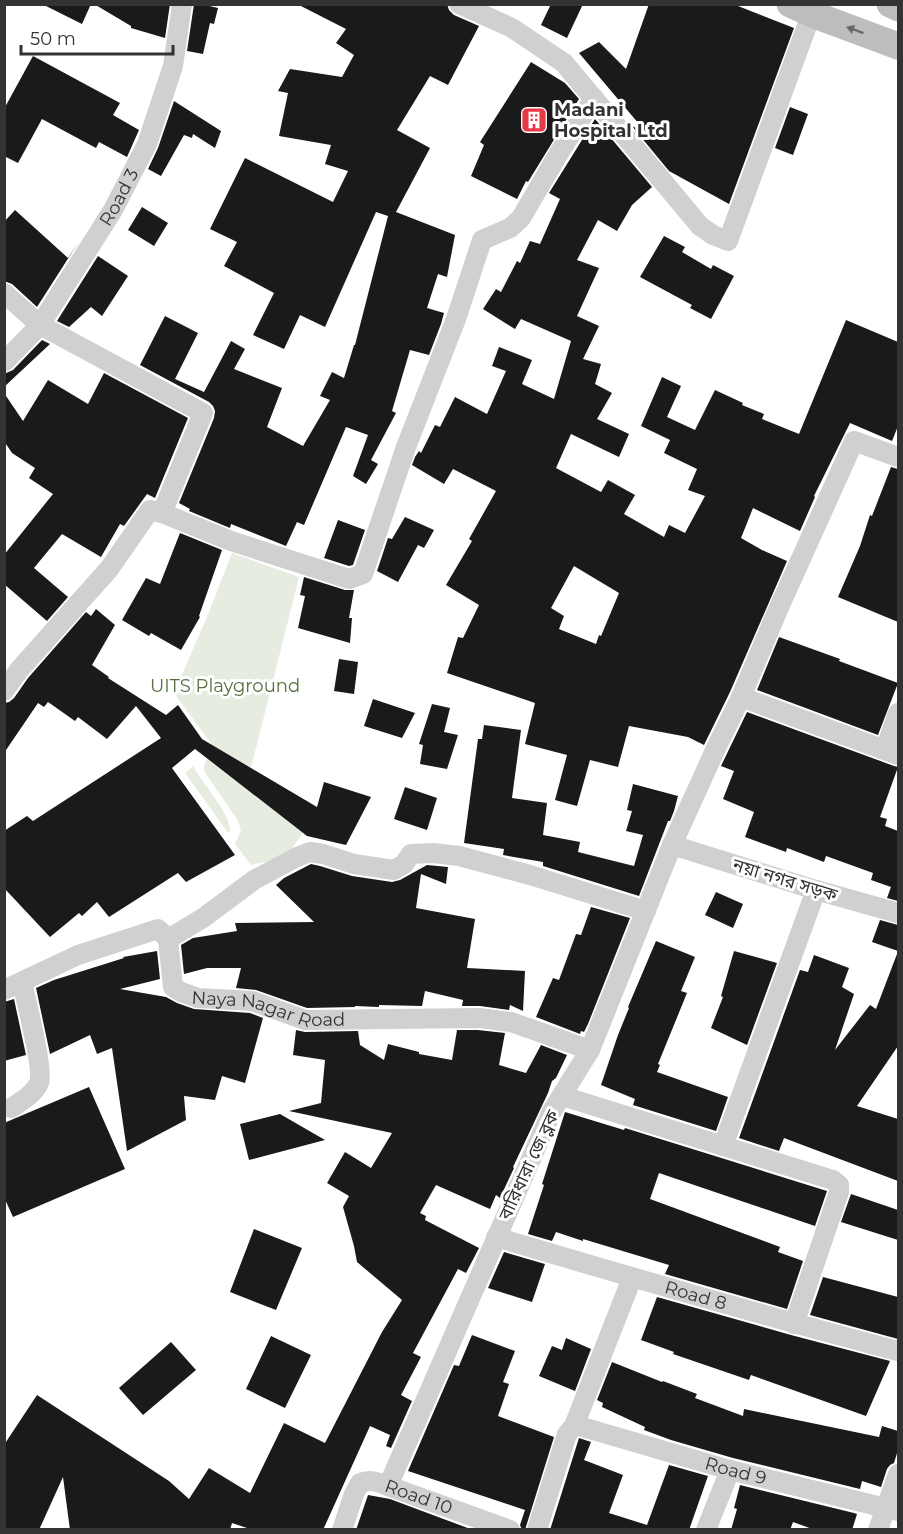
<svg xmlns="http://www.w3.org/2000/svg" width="903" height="1534" font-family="Montserrat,'Noto Sans Bengali',sans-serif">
  <rect width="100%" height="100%" fill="#fff"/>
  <path fill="#e6ecdf" d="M232,553L299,577L251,768L212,745L174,693L207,617Z
    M207,759L303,833L290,851L269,861L251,865L235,844L241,830L238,821L204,771V765Z
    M193,766C202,783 231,814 230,831L228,833L185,773Z"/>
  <path fill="#1a1a1a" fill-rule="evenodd" d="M42,4H91L82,24Z
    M94,4H170L165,38L131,28V26Z
    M194,4H201L218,8L214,24L210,23L203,54L187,51Z
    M297,4H447L449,10L454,15L479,26L448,85L430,76L397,130L430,148L396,212L455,235L447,277L438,274L427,308L444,313L441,324L429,355L410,350L392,411L396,413L371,460L378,464L366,484L353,476L368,435L346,427L304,525L297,522L286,546L231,524L230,528L189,511L190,509L179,503L214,418L215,411L213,406L209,402L140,365L165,316L198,333L175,379L204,392L231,341L245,349L234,369L282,388L267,427L303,446L330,400L320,396L332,372L344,378L354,345H355L388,216L376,212L325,327L300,315L284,349L253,335L274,293L224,266L237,242L210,229L245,158L333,202L348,171L325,164L331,145L279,136L288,93L278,91L290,69L342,77L354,55L336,43L346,29Z
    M551,4H583L567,38L541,25Z
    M649,4H733L794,28L729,204L669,171L631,125L650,137L579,53L599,42L626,69Z
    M33,56L120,103L113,115L139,130L127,157L99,142L96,148L42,119L18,163L4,156V109Z
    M531,62L565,83L579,99L528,182L526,181L517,199L471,176L484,145L480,142Z
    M174,101L221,131L215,148L193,134L192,138L184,135L161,176L148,169L158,148Z
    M790,107L808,114L793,155L775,148Z
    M595,119L652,187L632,205L617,231L598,220L577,260L599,268L577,316L599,326L583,359L601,364L595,384L612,393L597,419L629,434L619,457L571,434L556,468L601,492L608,480L635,495L624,514L664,537L669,525L685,533L705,496L688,490L697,469L664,453L670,440L641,426L662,377L681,386L667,417L695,430L715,390L743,403L742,405L764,414L762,419L799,434L846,320L898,342V426L892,441L850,423L814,496L815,497L800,531L753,508L741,538L762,550L787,561L730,692L704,745L688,737L629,726L618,767L590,760L577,806L555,800L567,755L525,744L535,703L447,673L458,637L463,638L479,605L446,585L472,541L469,539L496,491L453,469L444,484L412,465L415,457L419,451L421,453L435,425L440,427L455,397L487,414L506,371L492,366L499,347L532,360L522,384L554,399L571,341L521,319L515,329L483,309L496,289L501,292L517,261L520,263L530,241L540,244L560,199L549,193ZM574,566L619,593L601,636L599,635L596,644L559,629L564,616L551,608Z
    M142,207L168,223L154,246L128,230Z
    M15,210L68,258L78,243L37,307L12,284L4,281V222Z
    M664,236L685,247L682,252L711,269L713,265L734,276L711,319L690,308L692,305L640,277Z
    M98,256L128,276L102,316L91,307L69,327L57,321Z
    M42,340L50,344L4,387V374L13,370Z
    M104,373L188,418L155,498L147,494L124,526L120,524L101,557L62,534L34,568L68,597L47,621L4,584V555L53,494L29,478L35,468L12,453L4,441V393L23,421L48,380L88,404Z
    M891,467L898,469V622L838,597L860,546L870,515L872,516Z
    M405,517L434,530L424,548L418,545L398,582L377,571L388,538L392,539Z
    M338,520L365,530L353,565L349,566L324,558Z
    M180,533L222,550L199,616L200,617L181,650L151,633L149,636L122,620L146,578L160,584Z
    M304,577L345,590H354L349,618H352L350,643L298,628L305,596L300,595Z
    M96,609L115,625L92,665L109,677L108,678L166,715L178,705L202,739L317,807L324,782L371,797L346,845L307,836L195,749L172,768L235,855L186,882L178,873L109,917L97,902L82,916L79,913L50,937L4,888V831L27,816L33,821L161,738L136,706L107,739L78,717L75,721L48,702L44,707L38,703L4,753V703L9,702L14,698L28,678L86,612L91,616Z
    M779,637L840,659L839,661L898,683L878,735L757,690Z
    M339,659L358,662L354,694L334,691Z
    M373,699L415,713L402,738L364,726Z
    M432,704L450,708L444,732L458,735L447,769L420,764L423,745L419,744Z
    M747,712L894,766L898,767L880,817L887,819L885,826L898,831V901L887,898L891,887L871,880L873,873L826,856L824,862L787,848L786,852L745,837L754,812L723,799L734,771L721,766Z
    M484,725L521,730L512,798L547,803L543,835L580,842L578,852L634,866L643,835L626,831L632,811L627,810L633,784L678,796L674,811L670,821H668L639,896L543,866V862L503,855L504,849L464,843L478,739H482Z
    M405,787L437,798L427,830L394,819Z
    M311,864L320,866L352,876L392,882L400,880L427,865L448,867L446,884L421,874L416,908L475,919L467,968L525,971L523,1011L510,1005L509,1010L480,1006H462L463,1000L425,991L422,1006L379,1005V1007L355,1006V1007L307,1008L256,990L236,988L241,968H207L184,974L181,945L193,938L237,931L235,923L314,922L276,885L284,878Z
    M716,892L743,904L733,928L705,915Z
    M591,907L630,918L588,1024L584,1032L581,1031L580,1034L536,1017L553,978L559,980L576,934L581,935Z
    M880,920L898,925V951L872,942Z
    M656,941L695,957L681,991L687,993L658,1064L660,1065L657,1072L728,1097L716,1131L633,1105L635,1099L601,1085L618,1035L629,1008L628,1007Z
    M157,951L160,979L120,989L166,997L177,1003L194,1009L250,1013L263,1018L245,1083L222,1076L215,1100L184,1096L186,1120L127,1151L112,1048L97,1054L90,1035L50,1054L36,988L54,980L124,958L123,957Z
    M734,951L777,963L747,1045L711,1028L723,997L721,996Z
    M897,954H898V1046L857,1106L898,1119V1181L784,1138L779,1151L739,1138L800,970L808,972L814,955L849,968L842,987L854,994L835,1050L870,1005L876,1009Z
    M14,999L26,1055L4,1061V1002Z
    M296,1030L305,1032L358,1031L360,1045L384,1060L388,1044L419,1052V1054L452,1060L457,1030H478L505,1033L499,1065L526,1073L541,1045L567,1055L556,1078L552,1081L548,1093L513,1167L514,1168L500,1198L496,1195L490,1209L436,1185L420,1213L426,1216L425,1220L479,1248L466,1273L458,1269L413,1353L421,1357L401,1395L412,1401L391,1448L386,1446L390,1435L370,1426L323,1530H253L232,1523L230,1530H70L63,1477L39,1530H4V1445L37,1395L169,1481L189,1499L209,1468L250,1493L284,1423L325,1443L382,1332L402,1300L357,1262L354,1246L343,1207L349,1196L327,1183L345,1152L371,1168L392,1133L289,1111L321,1103L325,1060L293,1055Z
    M89,1087L125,1169L13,1217L4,1197V1123Z
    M565,1112L624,1130L625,1128L827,1191L815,1226L659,1173L650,1199L780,1247L778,1252L803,1261L787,1309L665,1274L669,1265L583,1239V1241L556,1232L552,1241L528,1234L544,1185L542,1184Z
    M280,1114L325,1140L249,1160L240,1124Z
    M851,1194L898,1210V1240L841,1222Z
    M254,1229L302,1248L276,1310L230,1292Z
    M504,1252L545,1264L532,1302L488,1288Z
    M823,1277L898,1297V1339L810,1315Z
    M657,1297L791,1335L890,1361L866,1416L751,1375L749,1380L673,1354L674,1352L641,1340Z
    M472,1335L515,1351L503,1382L509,1384L498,1416L554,1437L525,1530H522L520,1525L525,1510L408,1471L454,1365L459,1366Z
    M271,1336L311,1355L285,1408L246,1389Z
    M566,1338L591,1349L575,1391L539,1376L552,1346L562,1350Z
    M171,1342L196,1370L143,1415L119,1388Z
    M612,1362L662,1382L663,1381L697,1394L695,1398L743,1416L744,1409L879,1437L882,1426L898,1431V1450L894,1463L890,1465L887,1469L881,1487L862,1481L860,1489L733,1458L671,1440L644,1430L645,1427L602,1407L603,1403L597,1400Z
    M579,1438L591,1442L584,1460L623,1475L609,1513L647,1525L669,1465L708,1476L689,1530H550Z
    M740,1485L854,1513L857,1514L852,1530H815L793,1522L790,1530H731L737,1509L734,1508Z
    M368,1495L390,1499L473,1530H356Z"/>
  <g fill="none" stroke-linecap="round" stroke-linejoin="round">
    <g stroke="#d0d0d0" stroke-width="20">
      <path d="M459,4L512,28L564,63L700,226L713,235L728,241L815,4"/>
      <path d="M4,293L40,325L203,413L162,513"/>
      <path id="s1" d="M4,362L40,325L113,210L147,144L173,66L182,4"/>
      <path d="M4,691L19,670L109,569L150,510L162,513L231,541L349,579L363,574L406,447L456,319L482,240L510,228L521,218L559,153L594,98"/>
      <path d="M741,697L898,755"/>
      <path d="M885,750L898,713"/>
      <path d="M672,845L816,890L898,913"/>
      <path d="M168,939L203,918L254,880L297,857L310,852L323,854L354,864L394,870L404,864L411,854L433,853L459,856L530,875L646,911"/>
      <path id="s2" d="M4,990L78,955L158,929L168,939L173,987L181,992L198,998L252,1001L305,1020L479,1018L511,1022L590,1050"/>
      <path d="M562,1096L833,1180L839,1185V1192L794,1324"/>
      <path d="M11,1108C22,1101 33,1095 39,1083C44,1070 26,1000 22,982"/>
      <path d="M723,1146L816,890"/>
      <path id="s3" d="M496,1237C630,1277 764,1316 898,1351"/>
      <path id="s4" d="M574,1426H579L730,1470L898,1511"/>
      <path d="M388,1486L552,1111L590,1050L672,845L717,746L741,697L777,612L854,441L898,457"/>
      <path id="s5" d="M342,1530L354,1494L360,1483C370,1479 378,1482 388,1486L510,1530"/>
      <path d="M537,1530L567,1434L574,1426L632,1278"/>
      <path d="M706,1530L730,1470"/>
      <path d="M878,1530L898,1474"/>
    </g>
    <path stroke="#bdbdbd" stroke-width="27" d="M790,4L812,14L898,46
      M890,4L898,8"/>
  </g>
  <defs><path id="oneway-solid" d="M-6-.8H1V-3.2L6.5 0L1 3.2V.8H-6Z" transform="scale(1.5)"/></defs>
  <use fill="#6a6a6a" href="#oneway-solid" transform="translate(855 30) rotate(-160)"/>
  <defs>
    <symbol id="building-square" viewBox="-11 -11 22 22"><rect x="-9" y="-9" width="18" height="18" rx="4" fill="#e63946" stroke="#fff"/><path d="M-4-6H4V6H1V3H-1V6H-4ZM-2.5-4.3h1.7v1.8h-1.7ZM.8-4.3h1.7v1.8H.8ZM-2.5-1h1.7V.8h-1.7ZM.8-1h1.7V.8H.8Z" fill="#fff"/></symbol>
  </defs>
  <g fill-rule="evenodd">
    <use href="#building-square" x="519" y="105" width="30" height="30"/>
  </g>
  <g text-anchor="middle" stroke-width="6" stroke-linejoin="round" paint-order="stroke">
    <g font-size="18" font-weight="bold" fill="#333" stroke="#fff" text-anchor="start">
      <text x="554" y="116">Madani<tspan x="554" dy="21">Hospital Ltd</tspan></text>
    </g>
    <g font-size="18" fill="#333" stroke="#fff">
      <text dy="6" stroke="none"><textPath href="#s1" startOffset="202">Road 3</textPath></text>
      <text transform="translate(785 880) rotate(17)" y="6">নয়া নগর সড়ক</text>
      <text dy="6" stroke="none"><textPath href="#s2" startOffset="328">Naya Nagar Road</textPath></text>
      <text transform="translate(529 1165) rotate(-65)" y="6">বারিধারা জে ব্লক</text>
      <text dy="6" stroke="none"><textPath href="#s3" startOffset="208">Road 8</textPath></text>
      <text dy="6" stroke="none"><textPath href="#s4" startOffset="168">Road 9</textPath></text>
      <text dy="6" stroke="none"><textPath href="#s5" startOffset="112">Road 10</textPath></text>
    </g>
    <g font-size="18" fill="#56703f" stroke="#fff">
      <text x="225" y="692">UITS Playground</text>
    </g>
  </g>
  <rect width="903" height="1534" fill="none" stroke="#333333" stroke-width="12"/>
  <path d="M21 45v9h152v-9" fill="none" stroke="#333333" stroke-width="3"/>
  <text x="30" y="45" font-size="18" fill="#333333" stroke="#ffffff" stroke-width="4.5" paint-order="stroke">50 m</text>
</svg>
